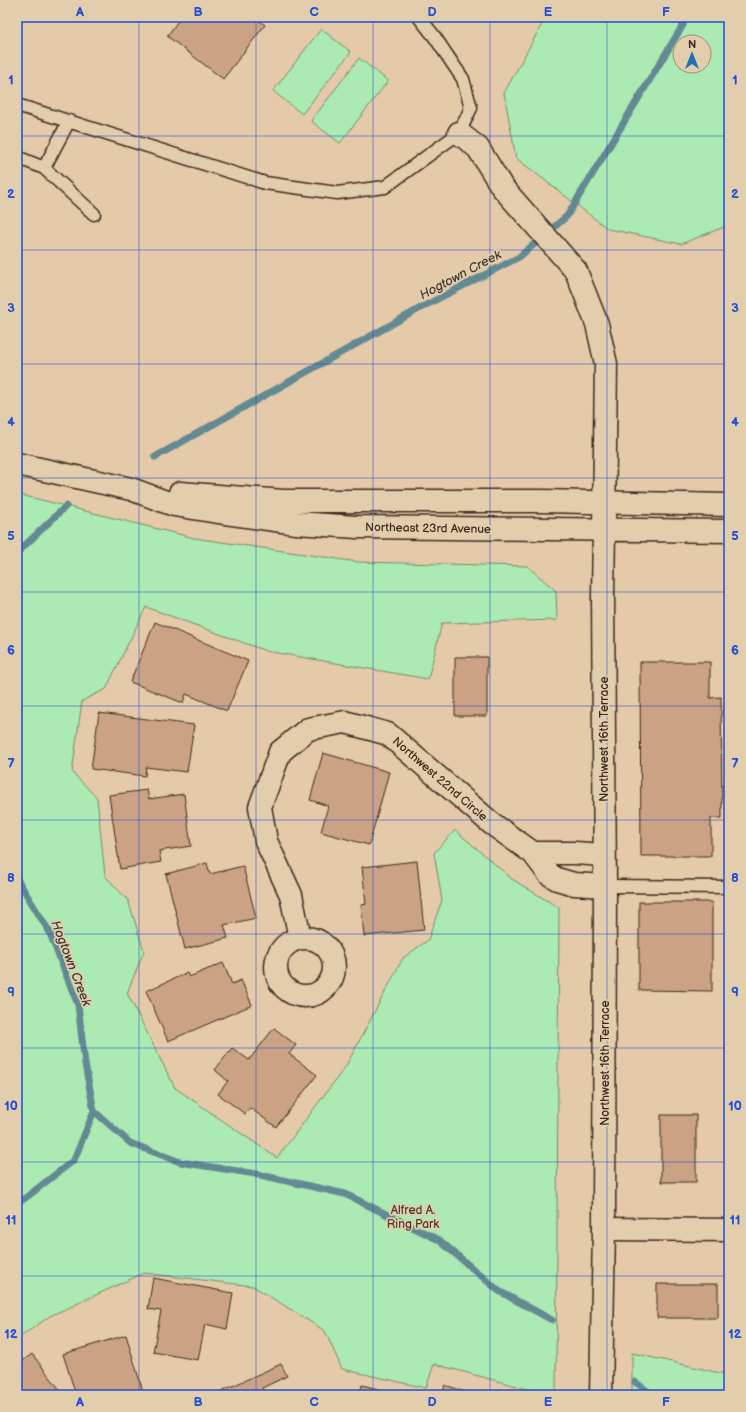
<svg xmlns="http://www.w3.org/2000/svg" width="746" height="1412" font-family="'Balsamiq Sans',sans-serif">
  <rect width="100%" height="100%" fill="#e4caa9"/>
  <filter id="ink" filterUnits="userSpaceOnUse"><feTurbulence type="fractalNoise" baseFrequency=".025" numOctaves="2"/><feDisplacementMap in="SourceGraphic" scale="8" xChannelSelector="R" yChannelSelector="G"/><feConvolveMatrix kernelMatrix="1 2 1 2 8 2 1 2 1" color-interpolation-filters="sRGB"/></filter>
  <g filter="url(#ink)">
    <path fill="#abeab2" stroke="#738a68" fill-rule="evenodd" d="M546,17H729V225L681,244L608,229L516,158L504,93ZM680,42H704V66H680Z
      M321,29L351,52L302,114L273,91Z
      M359,58L388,81L340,143L311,121Z
      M17,494L194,538L358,562L527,566L556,591L557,620L442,623L428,679L266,651L146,607L106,689L82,701L72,772L97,798L105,876L128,900L144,951L127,993L175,1088L277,1158L346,1066L403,958L428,940L442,900L434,853L455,830L512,879L559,908L556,1395H550L434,1364L426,1388L342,1369L325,1331L253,1286L144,1273L50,1316L17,1339V1057L18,1056Z
      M632,1353L729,1375V1395H632Z"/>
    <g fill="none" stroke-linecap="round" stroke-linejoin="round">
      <path stroke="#648993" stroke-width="7" d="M155,457L426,305L519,257L567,216L683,25L684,17
        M17,553L66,506
        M17,879L49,931L78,1005L85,1064L94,1111
        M94,1111L130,1143L180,1162L256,1174L345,1194L439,1240L499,1291L552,1320
        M17,1201L24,1199L74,1160L94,1111
        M635,1382L653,1395"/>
    </g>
    <path fill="#cba384" stroke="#3b2a1e" d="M181,17H254L265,25L223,79L167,36Z
      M155,622L248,661L227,711L186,694L183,703L130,682Z
      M455,657H487V716H455Z
      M640,662H710V698L721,697L722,818H711V856H641Z
      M99,713L194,725L187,772L146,767L145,776L91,769Z
      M323,753L389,772L369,845L321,832L328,806L310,800Z
      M147,790L149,799L184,794L191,846L159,851L161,862L120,869L109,795Z
      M417,861L424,930L364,936L361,905L366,904L362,867Z
      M207,863L210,874L243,866L256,918L224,925L228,938L185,949L166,874Z
      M639,902H712V991L639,990Z
      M223,963L232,984L241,980L252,1005L168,1041L146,991L187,973L189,977Z
      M274,1028L296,1045L289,1054L317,1075L276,1127L250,1108L245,1114L218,1094L228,1081L215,1070L232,1048L249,1060Z
      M661,1115H696V1182H661Z
      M153,1278L233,1293L227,1329L205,1324L198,1360L153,1352L161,1311L148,1309Z
      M657,1284H718V1318H657Z
      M126,1335L144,1395H76L63,1354Z
      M32,1354L64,1395H17V1365Z
      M281,1364L287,1376L262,1388L265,1395H218L217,1393Z
      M362,1385L402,1395H360Z
      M445,1385L474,1395H442Z"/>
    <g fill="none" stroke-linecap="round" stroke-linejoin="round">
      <defs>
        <path id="lane" d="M17,105L265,183L337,193L385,187L459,133L471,108L463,79L434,36L419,17
          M17,157L44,168L69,121
          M44,168L94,214
          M605,886L729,887"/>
        <path id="street" d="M459,133L478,148L502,187L576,271L597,324L606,364L604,529
          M533,853H575L604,855
          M300,938L291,895L266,841L260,807L280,752L308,729L345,722L388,734L491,823L533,853L549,874L557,879L574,884L605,886
          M276 967a29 29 0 1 1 58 0a29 29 0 1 1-58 0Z
          M604,1229L729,1230"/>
        <path id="secondary" d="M17,464L131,489L174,505L224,513L296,523L357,527L729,531
          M180,493L284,501H542L729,505
          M601,1395L604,1229L605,886L603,596L604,529"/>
      </defs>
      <use href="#lane" stroke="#3b2a1e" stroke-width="15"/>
      <use href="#street" stroke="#3b2a1e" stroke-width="25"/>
      <use href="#secondary" stroke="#3b2a1e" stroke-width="25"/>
      <use href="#lane" stroke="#e2cdac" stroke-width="12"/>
      <use href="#street" stroke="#e2cdac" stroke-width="22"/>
      <use href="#secondary" stroke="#e2cdac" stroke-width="22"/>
    </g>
  </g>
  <path fill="none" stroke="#1d4ed8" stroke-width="1" stroke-opacity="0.55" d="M139,17V1395M256,17V1395M373,17V1395M490,17V1395M607,17V1395M17,136H729M17,250H729M17,364H729M17,478H729M17,592H729M17,706H729M17,820H729M17,934H729M17,1048H729M17,1162H729M17,1276H729"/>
  <g text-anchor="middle" stroke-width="3.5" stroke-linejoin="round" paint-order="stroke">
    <g font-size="12" fill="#3b2a1e" stroke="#e2cdac">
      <text transform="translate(428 528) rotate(1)" y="4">Northeast 23rd Avenue</text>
      <text transform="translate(604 739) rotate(-90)" y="4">Northwest 16th Terrace</text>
      <text transform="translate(440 779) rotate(41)" y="4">Northwest 22nd Circle</text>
      <text transform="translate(605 1063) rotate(-90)" y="4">Northwest 16th Terrace</text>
    </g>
    <g font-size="12" fill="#463d2d" stroke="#e2cdac">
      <text x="413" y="1214">Alfred A.<tspan x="413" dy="14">Ring Park</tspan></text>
    </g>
    <g font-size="13" font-style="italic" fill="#423a32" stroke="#e2cdac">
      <text transform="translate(460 274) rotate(-28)" y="5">Hogtown Creek</text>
      <text transform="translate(72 963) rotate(69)" y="5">Hogtown Creek</text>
    </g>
  </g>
  <rect width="746" height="1412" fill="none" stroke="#e2cdac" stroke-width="44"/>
  <g transform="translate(692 54)"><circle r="19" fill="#e2cdac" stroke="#9f8c73"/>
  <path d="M0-3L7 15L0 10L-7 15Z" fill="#1f6fb2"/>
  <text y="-6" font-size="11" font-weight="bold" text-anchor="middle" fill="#3b2a1e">N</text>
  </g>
  <rect x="22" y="22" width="702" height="1368" fill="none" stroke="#1d4ed8" stroke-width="1.5"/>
  <g font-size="13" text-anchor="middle" font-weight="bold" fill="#1d4ed8">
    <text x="80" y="16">A</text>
    <text x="198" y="16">B</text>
    <text x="314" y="16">C</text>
    <text x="432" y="16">D</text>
    <text x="548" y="16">E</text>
    <text x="666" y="16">F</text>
    <text x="11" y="84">1</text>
    <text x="735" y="84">1</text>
    <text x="11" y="198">2</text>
    <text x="735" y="198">2</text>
    <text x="11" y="312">3</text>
    <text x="735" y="312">3</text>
    <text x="11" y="426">4</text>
    <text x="735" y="426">4</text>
    <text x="11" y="540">5</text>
    <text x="735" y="540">5</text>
    <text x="11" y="654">6</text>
    <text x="735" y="654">6</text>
    <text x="11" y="768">7</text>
    <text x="735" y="768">7</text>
    <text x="11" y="882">8</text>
    <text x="735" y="882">8</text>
    <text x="11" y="996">9</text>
    <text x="735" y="996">9</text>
    <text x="11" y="1110">10</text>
    <text x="735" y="1110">10</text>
    <text x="11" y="1224">11</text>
    <text x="735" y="1224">11</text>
    <text x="11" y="1338">12</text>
    <text x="735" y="1338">12</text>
    <text x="80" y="1406">A</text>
    <text x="198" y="1406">B</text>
    <text x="314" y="1406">C</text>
    <text x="432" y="1406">D</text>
    <text x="548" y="1406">E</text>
    <text x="666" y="1406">F</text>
  </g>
</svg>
